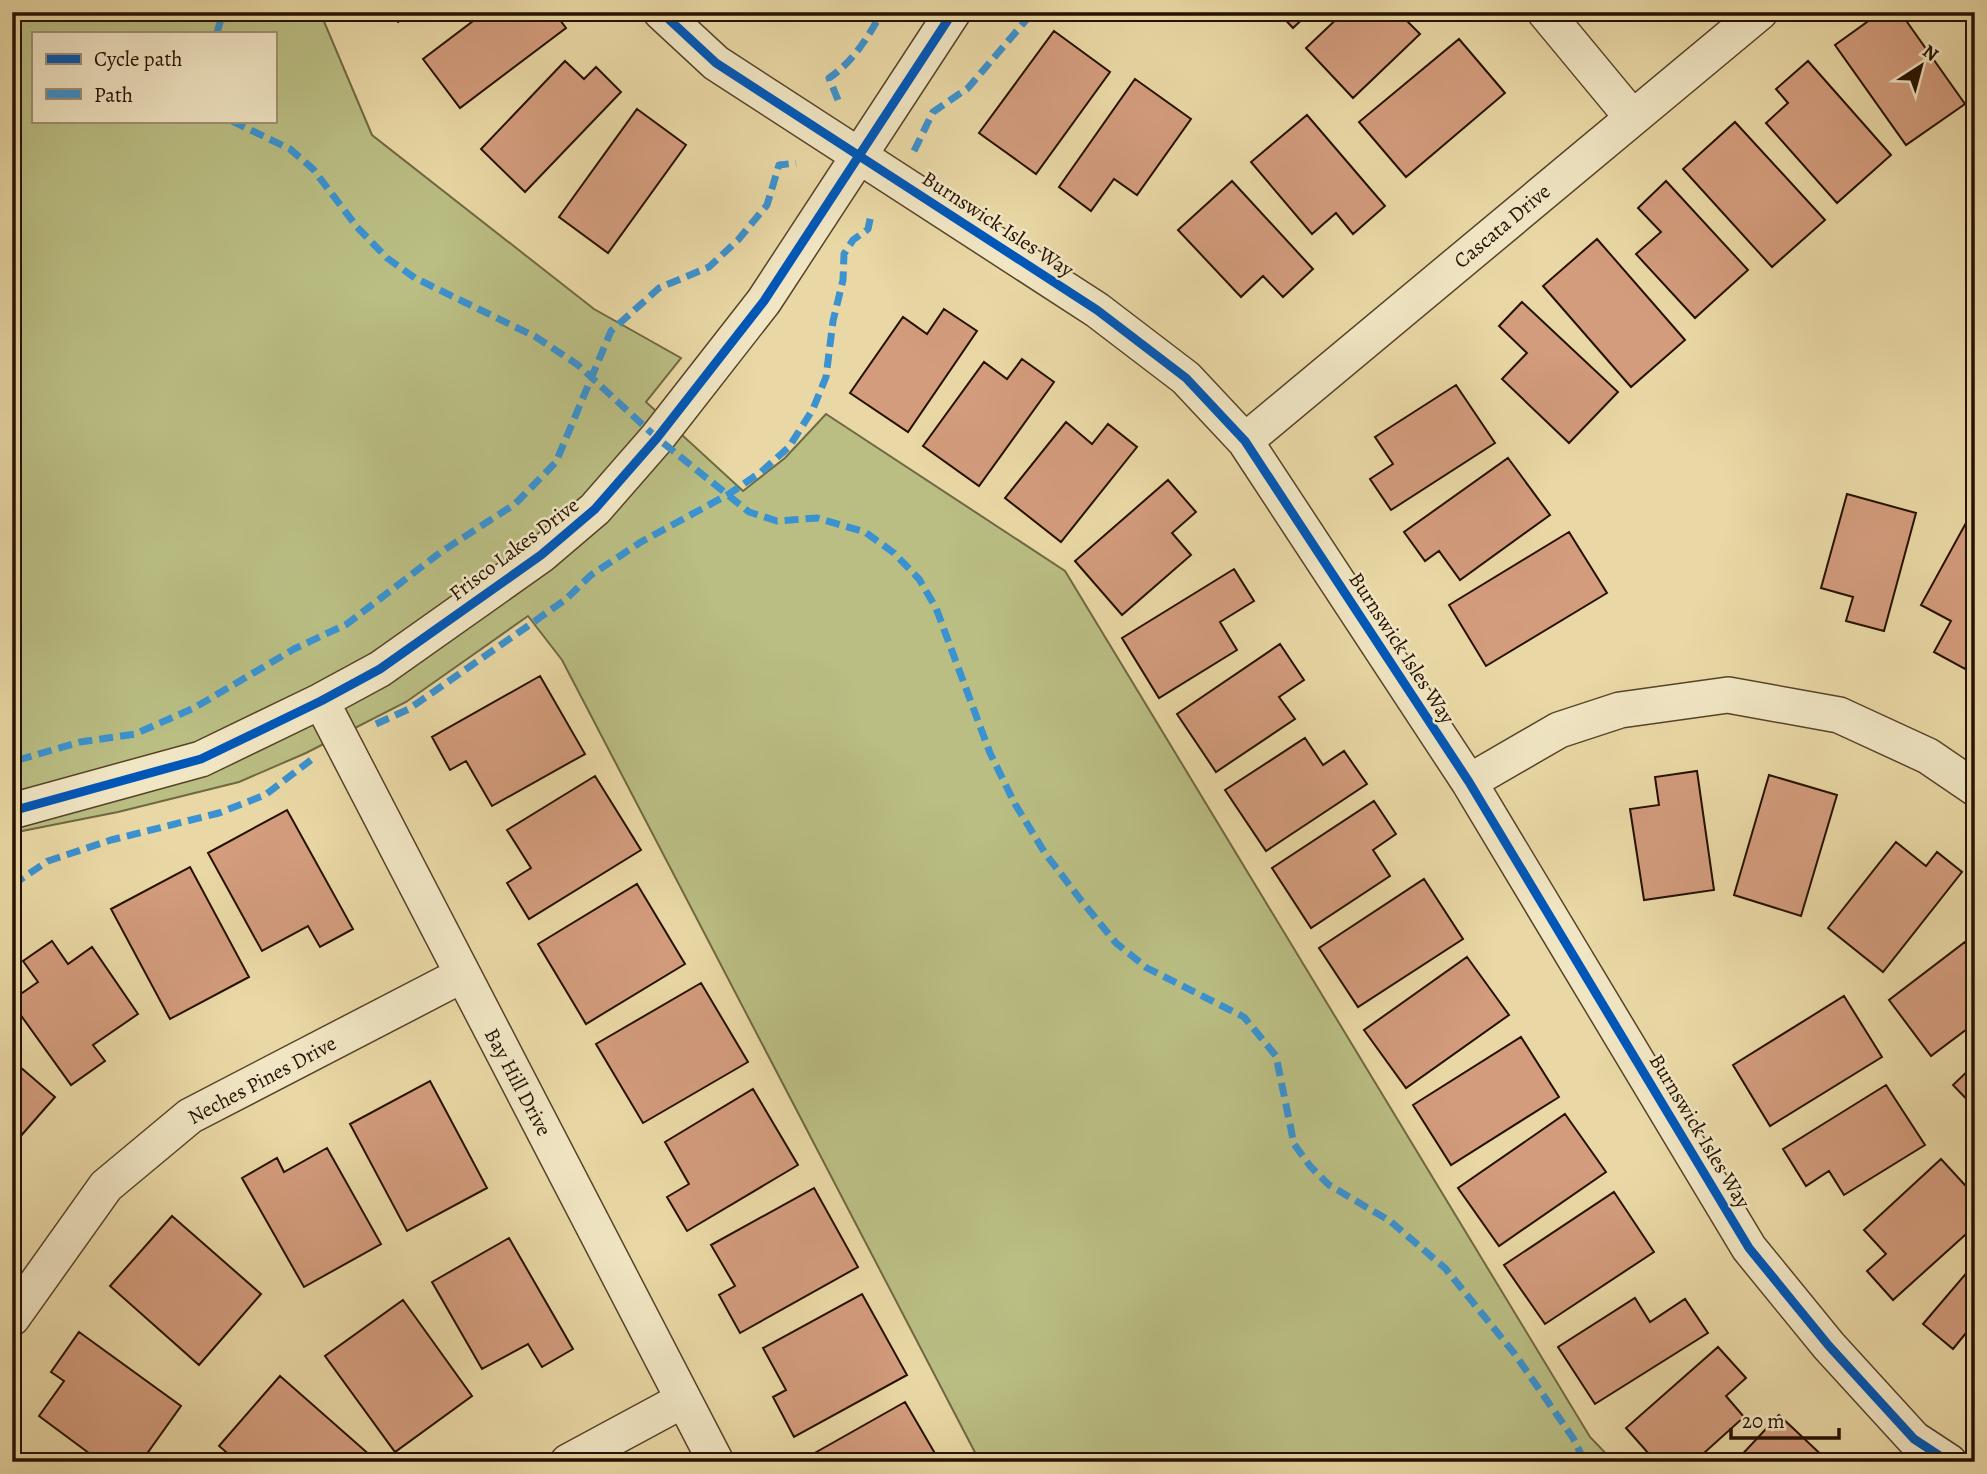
<svg xmlns="http://www.w3.org/2000/svg" width="1987" height="1474" font-family="Alegreya,serif">
  <rect width="100%" height="100%" fill="#e9d8a5"/>
  <filter id="stains"><feTurbulence type="fractalNoise" baseFrequency=".00286" numOctaves="4"/><feColorMatrix values="0 0 0 0 .2 0 0 0 0 .09 0 0 0 0 .02 0 0 0 .5 -.17"/></filter>
  <radialGradient id="worn" r=".72"><stop offset=".6" stop-color="#630" stop-opacity="0"/><stop offset="1" stop-color="#630" stop-opacity=".3"/></radialGradient>
  <path fill="#babe83" stroke="#706842" stroke-width="2" fill-rule="evenodd" d="M12,12H320L372,135L594,309L681,358L646,402L743,491L785,458L826,414L1065,571L1590,1437L1614,1462H980L562,660L528,616L406,702L306,753L239,782L118,812L12,833ZM33,33H275V121H33Z"/>
  <path fill="#d39c7d" stroke="#251100" stroke-width="2" d="M393,12H417L398,22Z
    M485,12H554L566,28L460,108L423,59Z
    M1278,12H1310L1293,28Z
    M1344,12H1406L1402,16L1420,34L1353,98L1306,48Z
    M1881,12H1900L1965,104L1906,145L1835,45Z
    M1054,31L1110,72L1036,174L979,133Z
    M1459,39L1505,93L1406,177L1359,122Z
    M565,61L584,79L596,67L621,92L525,192L481,149Z
    M1808,61L1891,155L1837,203L1766,123L1788,103L1776,89Z
    M1135,79L1191,119L1137,195L1114,179L1091,211L1059,187Z
    M637,109L686,145L608,253L559,217Z
    M1307,115L1385,206L1353,234L1336,213L1312,234L1251,162Z
    M1735,122L1825,220L1772,267L1683,169Z
    M1232,181L1313,269L1283,297L1263,276L1241,297L1178,230Z
    M1666,181L1748,270L1695,318L1636,254L1661,232L1638,208Z
    M1597,239L1685,340L1631,387L1543,286Z
    M1522,302L1618,392L1569,443L1502,379L1527,353L1499,326Z
    M944,309L977,331L908,432L850,393L903,317L927,334Z
    M1022,359L1054,382L979,486L923,446L984,362L1007,379Z
    M1456,385L1495,443L1391,510L1370,479L1393,464L1375,437Z
    M1066,422L1092,444L1108,424L1137,447L1061,542L1005,498Z
    M1508,458L1550,515L1460,580L1439,551L1425,561L1404,532Z
    M1168,480L1196,512L1172,533L1191,555L1122,615L1075,561Z
    M1847,494L1916,513L1884,631L1846,621L1853,597L1821,588Z
    M1967,521L1975,525V651L1965,669L1934,652L1951,621L1921,605Z
    M1569,532L1607,593L1486,666L1449,605Z
    M1234,569L1254,601L1220,622L1237,650L1159,698L1122,638Z
    M1280,644L1304,680L1279,697L1295,719L1216,772L1177,714Z
    M540,676L585,754L492,806L466,761L450,770L432,737Z
    M1305,738L1323,765L1344,751L1367,784L1266,851L1225,790Z
    M1697,771L1714,890L1644,900L1630,809L1659,805L1655,777Z
    M1769,775L1837,795L1801,916L1734,895Z
    M595,776L641,850L529,919L507,883L531,868L507,830Z
    M1374,801L1396,834L1373,850L1390,876L1311,928L1272,868Z
    M287,810L353,929L320,947L308,926L262,951L208,853Z
    M1896,842L1926,866L1937,852L1962,872L1883,972L1828,928Z
    M190,867L249,977L170,1019L111,909Z
    M1424,879L1463,939L1358,1007L1319,948Z
    M637,884L685,964L586,1024L538,944Z
    M52,941L68,964L92,947L138,1014L93,1045L105,1061L71,1085L12,1003V1000L38,982L23,961Z
    M1965,942L1975,955V1023L1931,1056L1889,1000Z
    M1467,957L1509,1015L1406,1088L1364,1030Z
    M701,983L748,1062L643,1123L596,1044Z
    M1844,996L1882,1057L1770,1126L1733,1065Z
    M1521,1037L1559,1097L1451,1165L1413,1105Z
    M12,1060L55,1097L12,1146Z
    M1975,1064V1108L1953,1085Z
    M430,1081L487,1188L407,1231L350,1124Z
    M1886,1085L1925,1145L1844,1195L1829,1171L1806,1186L1783,1149Z
    M753,1089L798,1165L687,1231L667,1197L689,1184L665,1142Z
    M1565,1114L1606,1172L1499,1246L1458,1188Z
    M327,1148L381,1244L304,1287L242,1178L277,1158L284,1172Z
    M1941,1159L1975,1196V1226L1893,1300L1867,1271L1886,1254L1864,1230Z
    M814,1188L858,1267L740,1333L719,1295L735,1286L711,1245Z
    M1614,1192L1654,1252L1545,1324L1504,1265Z
    M172,1216L261,1294L199,1365L110,1286Z
    M509,1238L573,1349L542,1367L528,1344L482,1369L432,1282Z
    M1975,1263V1333L1970,1328L1953,1349L1923,1324Z
    M862,1294L907,1375L794,1437L773,1397L786,1390L763,1348Z
    M1635,1298L1650,1322L1685,1299L1708,1333L1595,1404L1558,1347Z
    M403,1300L472,1396L395,1452L325,1356Z
    M79,1332L181,1406L141,1462H101L39,1416L64,1381L51,1372Z
    M1718,1347L1746,1378L1726,1396L1744,1417L1694,1462H1656L1626,1428Z
    M280,1376L371,1456L366,1462H238L219,1446Z
    M905,1402L940,1462H806L804,1459Z
    M1779,1415L1829,1462H1735Z"/>
  <g fill="none" stroke-linecap="round" stroke-linejoin="round">
    <defs>
      <path id="minor" d="M661,12L716,63L1097,310L1186,378L1245,441L1469,782L1749,1248L1829,1346L1914,1439L1949,1462
        M1545,12L1632,117
        M1245,441L1760,12
        M321,701L716,1462
        M1469,782L1559,730L1620,710L1728,695L1839,715L1928,756L1975,788
        M12,811L201,759L321,701L380,669L541,555L595,509L657,438L764,301L953,12
        M12,1318L106,1186L190,1116L462,975
        M568,1462L683,1400"/>
    </defs>
    <use href="#minor" stroke="#564329" stroke-width="38"/>
    <use href="#minor" stroke="#f1e6c4" stroke-width="35"/>
    <path stroke="#3b92d0" stroke-width="7" stroke-dasharray="14 7" stroke-linecap="butt" d="M217,33L223,12
      M838,100L829,78C853,62 868,37 882,12
      M232,121L290,149L313,169L357,227L387,258L415,278L536,337L578,365L657,438L749,512L777,521L817,518L865,532L894,553L919,579L936,608L990,753L1015,804L1045,853L1080,899L1116,943L1147,968L1244,1017L1276,1056L1294,1144L1310,1166L1329,1185L1390,1221L1445,1268L1514,1353L1573,1438L1585,1462
      M914,151L933,112L968,88L1033,12
      M376,724L409,709L565,600L591,575L641,542L729,494L761,472L789,447L813,409L826,377L833,321L843,280L844,254L853,240L868,229L871,215
      M18,760L80,742L135,734L194,708L294,649L347,624L441,552L515,504L556,462L611,331L659,288L709,267L738,240L767,205L779,165L796,163
      M12,885L48,861L111,840L219,813L265,795L311,760"/>
    <defs>
      <path id="cycleway" d="M661,12L716,63L1097,310L1186,378L1245,441L1469,782L1749,1248L1829,1346L1914,1439L1949,1462
        M12,811L201,759L321,701L380,669L541,555L595,509L657,438L764,301L953,12"/>
    </defs>
    <use href="#cycleway" stroke="#f1e6c4" stroke-width="13"/>
    <use href="#cycleway" stroke="#0057b8" stroke-width="9"/>
  </g>
  <g text-anchor="middle" stroke-width="5" stroke-linejoin="round" paint-order="stroke">
    <g font-size="21" fill="#251100" stroke="#f1e6c4">
      <text transform="translate(998 224) rotate(33)" y="7">Burnswick Isles Way</text>
      <text transform="translate(1502 226) rotate(-40)" y="7">Cascata Drive</text>
      <text transform="translate(514 549) rotate(-37)" y="7">Frisco Lakes Drive</text>
      <text transform="translate(1402 648) rotate(57)" y="7">Burnswick Isles Way</text>
      <text transform="translate(262 1080) rotate(-28)" y="7">Neches Pines Drive</text>
      <text transform="translate(518 1082) rotate(62)" y="7">Bay Hill Drive</text>
      <text transform="translate(1700 1131) rotate(59)" y="7">Burnswick Isles Way</text>
    </g>
  </g>
  <rect width="1987" height="1474" fill="none" stroke="#e9d8a5" stroke-width="42"/>
  <rect x="14" y="14" width="1959" height="1446" fill="none" stroke="#251100" stroke-width="3.5"/>
  <rect x="21" y="21" width="1945" height="1432" fill="none" stroke="#251100" stroke-width="2"/>
  <rect x="32" y="32" width="245" height="91" fill="#f1e6c4" stroke="#9f9176" stroke-width="2"/>
  <rect x="46" y="54" width="35" height="10" fill="#0057b8" stroke="#9f9176" stroke-width="2"/>
  <text x="94" y="66" font-size="21" fill="#251100">Cycle path</text>
  <rect x="46" y="89" width="35" height="10" fill="#3b92d0" stroke="#9f9176" stroke-width="2"/>
  <text x="94" y="102" font-size="21" fill="#251100">Path</text>
  <g transform="translate(1921 66) rotate(36)" stroke="#f1e6c4" stroke-width="5" paint-order="stroke">
  <path d="M0-5L12 26L0 18L-12 26Z" fill="#251100"/>
  <text y="-10" font-size="19" font-weight="bold" text-anchor="middle" fill="#251100">N</text>
  </g>
  <path d="M1731 1428v10h108v-10" fill="none" stroke="#251100" stroke-width="3.5"/>
  <text x="1742" y="1428" font-size="21" fill="#251100" stroke="#f1e6c4" stroke-width="5" paint-order="stroke">20 m</text>
  <rect width="100%" height="100%" filter="url(#stains)"/>
  <rect width="100%" height="100%" fill="url(#worn)"/>
</svg>
